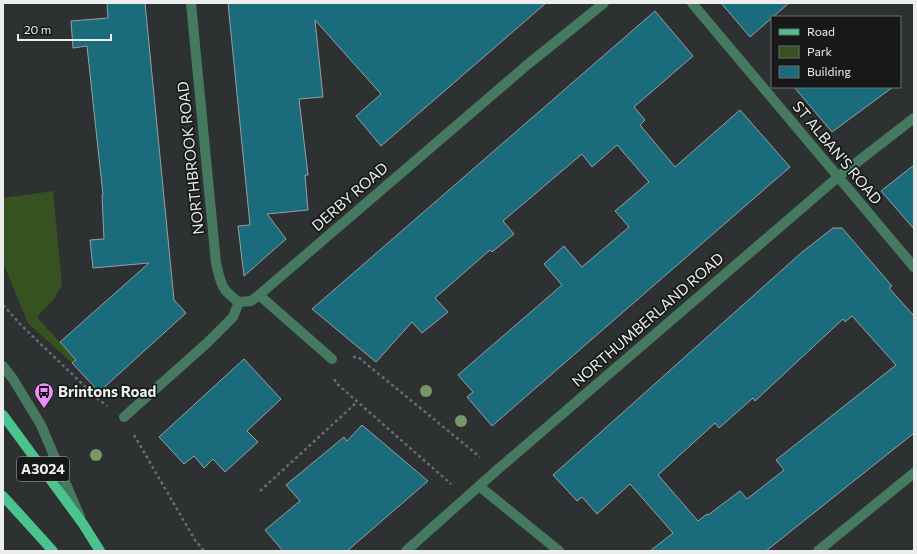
<svg xmlns="http://www.w3.org/2000/svg" width="917" height="554" font-family="Commissioner,sans-serif">
  <rect width="100%" height="100%" fill="#2d3131"/>
  <path fill="#355220" d="M53,191L62,285L54,299L37,317L76,360L72,363L28,323L3,263V198Z"/>
  <path fill="#1a6c7d" stroke="#9a9fa1" fill-rule="evenodd" d="M107,3H145L174,300L186,313L99,392L72,363L76,360L60,342L149,263L93,268L90,240L104,239L102,195H103L87,46L73,48L71,21L108,18Z
    M228,3H546L381,146L356,116L381,94L315,20L323,97L299,99L308,175H305L308,210L267,214L286,239L244,276L238,226L250,225Z
    M721,3H789L750,37Z
    M655,11L693,56L634,107L645,120L640,125L675,167L740,110L790,167L492,426L467,397L473,392L458,375L562,285L544,264L564,246L582,267L629,227L615,211L649,182L617,145L592,167L582,154L503,221L514,234L492,252L490,250L435,298L448,312L422,333L412,322L376,362L312,309Z
    M794,87H893L832,132Z
    M914,165V229L881,191Z
    M833,228H842L892,286L889,288L914,316V433L766,551H650L673,533L630,484L597,514L582,497L577,501L553,475L801,253ZM852,316L896,365L776,460L784,470L747,499L740,491L708,515L707,514L698,521L658,475L715,423L719,428L753,398L755,401L843,319L845,322Z
    M244,359L281,399L247,431L258,442L225,472L213,459L204,468L194,456L184,464L159,437Z
    M362,425L428,481L347,551H283L265,530L300,501L286,485L344,437L347,441Z"/>
  <g fill="none" stroke-linecap="round" stroke-linejoin="round">
    <path stroke="#696c6c" stroke-width="2.5" stroke-dasharray="3 3" stroke-linecap="butt" d="M3,305L23,327L98,399L107,406
      M353,357H358L480,457
      M335,379V382L451,484
      M134,435L195,540L204,551
      M260,491L357,402"/>
    <path stroke="#467a60" stroke-width="10" d="M3,366L13,379L41,425L80,517"/>
    <path stroke="#467a60" stroke-width="10" d="M191,3L216,263C221,284 221,290 239,302
      M692,3L914,267
      M259,295L332,359
      M124,417L207,343L233,317L239,302L251,301L259,295L527,65L604,3
      M479,486L559,551
      M406,551L497,470L838,177L914,118
      M818,551L914,473"/>
    <path stroke="#4bc38d" stroke-width="10" d="M3,415L83,524L100,551
      M3,496L53,551"/>
  </g>
  <g fill="#789766">
    <circle cx="426" cy="391" r="6"/>
    <circle cx="461" cy="421" r="6"/>
    <circle cx="96" cy="455" r="6"/>
  </g>
  <defs>
    <symbol id="bus-pin" viewBox="-11 -11 22 30"><path d="M0 17L-7.5 6A9.5 9.5 0 1 1 7.5 6Z" fill="#ed8cfa" stroke="#171919"/><path d="M-5-6H5V4H4V6H2V4H-2V6H-4V4H-5ZM-3.5-4V0h7V-4ZM-3.5 1.2v1.5H-2V1.2ZM2 1.2v1.5H3.5V1.2Z" fill="#111"/></symbol>
  </defs>
  <g fill-rule="evenodd">
    <use href="#bus-pin" x="33" y="381" width="22" height="30"/>
  </g>
  <g text-anchor="middle" stroke-width="3.5" stroke-linejoin="round" paint-order="stroke">
    <rect fill="#171919" stroke="#abaead" stroke-width="1" x="17" y="457" width="52" height="24" rx="3"/>
    <g font-size="14" font-weight="bold" fill="#ebeeed">
      <text x="43" y="474">A3024</text>
    </g>
    <g font-size="15" fill="#ebeeed" stroke="#171919">
      <text transform="translate(837 153) rotate(50)" y="5">ST ALBAN'S ROAD</text>
      <text transform="translate(191 158) rotate(-96)" y="5">NORTHBROOK ROAD</text>
      <text transform="translate(350 197) rotate(-41)" y="5">DERBY ROAD</text>
      <text transform="translate(648 320) rotate(-41)" y="5">NORTHUMBERLAND ROAD</text>
    </g>
    <g font-size="15" font-weight="bold" fill="#ebeeed" stroke="#171919" text-anchor="start">
      <text x="58" y="397">Brintons Road</text>
    </g>
  </g>
  <rect width="917" height="554" fill="none" stroke="#ebeeed" stroke-width="8"/>
  <rect x="771" y="16" width="130" height="72" fill="#171919" stroke="#6c6e6e"/>
  <rect x="779" y="29" width="20" height="6" fill="#4bc38d" stroke="#6c6e6e"/>
  <text x="807" y="36" font-size="12" fill="#ebeeed">Road</text>
  <rect x="779" y="46" width="20" height="12" fill="#355220" stroke="#6c6e6e"/>
  <text x="807" y="56" font-size="12" fill="#ebeeed">Park</text>
  <rect x="779" y="66" width="20" height="12" fill="#1a6c7d" stroke="#6c6e6e"/>
  <text x="807" y="76" font-size="12" fill="#ebeeed">Building</text>
  <path d="M18 34v6h93v-6" fill="none" stroke="#ebeeed" stroke-width="2"/>
  <text x="24" y="34" font-size="12" fill="#ebeeed" stroke="#171919" stroke-width="3" paint-order="stroke">20 m</text>
</svg>
